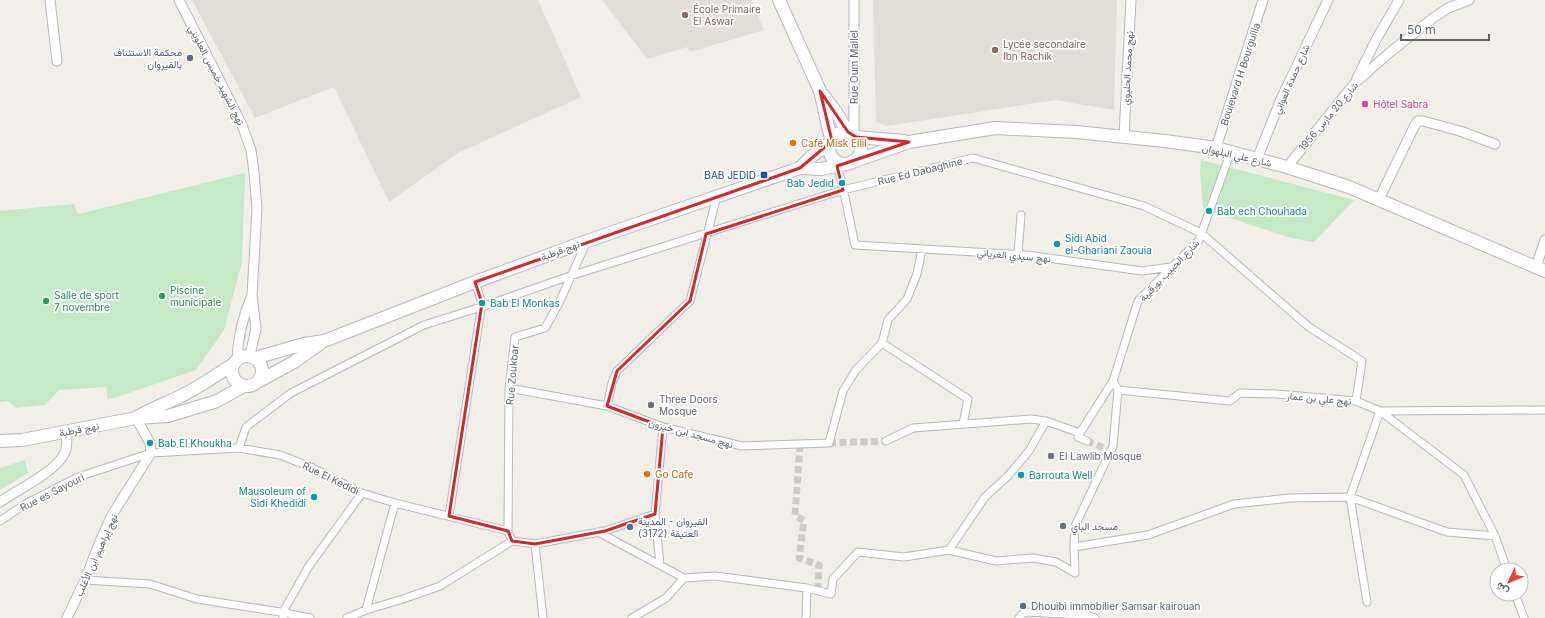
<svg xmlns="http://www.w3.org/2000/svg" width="1545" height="618" font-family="Inter,Vazirmatn,sans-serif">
  <rect width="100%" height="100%" fill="#f1efe8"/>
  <path fill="#e1ded6" d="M192,0H538L581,97L458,153L389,202L334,87L255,118Z
    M602,0H751L764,30L690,52L687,47L647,59Z
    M873,0H1117L1114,110L1055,100L887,126L876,122Z"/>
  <path fill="#c5e8c5" d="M1201,160L1354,200L1314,242L1291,238L1209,211L1203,207L1200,174Z
    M245,173L242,262L224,330L196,370L108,400L106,387L59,390L45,405L16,408L8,401L0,402V211L74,204L78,214Z
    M25,460L28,473L0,490V468Z"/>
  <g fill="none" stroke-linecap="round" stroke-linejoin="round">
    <path stroke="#ccccc8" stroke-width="7" stroke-dasharray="7 3.5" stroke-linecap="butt" d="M1087,441L1111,451
      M829,443L886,441
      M800,445L795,515L804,521L799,558L819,565L818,591"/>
    <defs>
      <path id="pedestrian" d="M837,166L842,183L855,245L1027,255L1142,271L1171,267
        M922,249L917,274L907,299L888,320L882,343L968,399L963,424
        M1018,254L1021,215
        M509,388L607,406L663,427L742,446L829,443L843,391L856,370L882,343
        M1118,390L1230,401L1240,393L1276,394L1356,401L1380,411L1545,410
        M607,406L612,383L617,371L690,301L717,196
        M1080,433L1078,437L1087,441
        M886,441L913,428L1031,419L1046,421L1080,433L1113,381
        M239,448L246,427L291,393L424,325L481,307L570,276L843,190L973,158L1144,206L1201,233L1309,327L1362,361L1356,401
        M449,516L482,303L475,282
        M0,521L27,503L78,477L151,453L239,448L280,455L313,468L362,493L395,503L508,531
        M598,532L684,578L715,576L807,588
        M512,541L508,531L509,388L515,337L545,328L559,303L587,241
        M535,544L543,618
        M1074,547L1148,535L1234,504L1290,498L1350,497L1447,532L1495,536
        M949,550L985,497L1008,476L1029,451L1046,421
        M660,565L655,514L663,427
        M1075,573L1074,547L1075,526L1113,446L1118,390L1113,381L1138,301L1199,240L1231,151
        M85,580L150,584L197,599L280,612L310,618
        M1515,594L1524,618
        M1367,602L1350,497L1380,411L1464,475L1495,536L1507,570
        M366,610L395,503
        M283,618V612L309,566L362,493
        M347,618L366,610L403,599L440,586L512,541L535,544L605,531L655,514
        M632,618L666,598L684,578
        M806,618L807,588L831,594L833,579L858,552L904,557L949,550L996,561L1033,558L1056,562L1075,573
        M1019,618L1024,612L1087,615L1095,618"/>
      <path id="minor" d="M50,0L57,61
        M179,0L242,125L251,150L254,172L257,209L252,295L256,329L250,355
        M854,0V135
        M1357,78L1377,38L1399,0
        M1124,136L1131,0
        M1216,148L1263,0
        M1257,159L1281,99L1328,0
        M1287,167L1355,83L1389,53L1433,18L1448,8L1469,0
        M1379,199L1415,125L1418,121H1423L1460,131L1495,144
        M1536,267L1545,240
        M237,359C238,336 243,316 252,295
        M0,502C17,490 53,473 63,456C68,448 67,440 66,432
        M67,618L85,580L101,539L112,515L151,453L150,443L136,418"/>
      <path id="tertiary" d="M779,0L820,91L831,139
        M823,95L836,112L848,132
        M829 148a16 16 0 1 1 32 0a16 16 0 1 1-32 0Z
        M856,137L904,141
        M852,162L909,142L995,128L1076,132L1165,141L1216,148L1287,167L1349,187L1545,271
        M800,168L812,156L830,143
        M232 371a15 15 0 1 1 30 0a15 15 0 1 1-30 0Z
        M255,358L304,344L324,341L475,282L587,241L800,168L821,169L846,164
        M259,381L294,362L321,343
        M137,417C151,409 164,404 179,397C198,388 215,376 232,365
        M0,441L22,440L136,418L168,416L217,401L244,386"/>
    </defs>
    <use href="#pedestrian" stroke="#b5b8bc" stroke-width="9"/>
    <use href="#minor" stroke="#b5b8bc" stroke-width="11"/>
    <use href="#tertiary" stroke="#b5b8bc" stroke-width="14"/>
    <use href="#pedestrian" stroke="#fff" stroke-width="7"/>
    <use href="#minor" stroke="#fff" stroke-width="9"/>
    <use href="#tertiary" stroke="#fff" stroke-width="12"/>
  </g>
  <path fill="none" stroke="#d62828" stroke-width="3" stroke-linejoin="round" d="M820,91L848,132L856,137L909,142L837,166L843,190L706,234L690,301L617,371L607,406L663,427L655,514L605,531L535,544L512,541L508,531L449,516L482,303L475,282L800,168L832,141Z"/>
  <g fill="#8d6e63" stroke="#fff" stroke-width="1.5">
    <circle cx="685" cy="15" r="4"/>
    <circle cx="995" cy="50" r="4"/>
  </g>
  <g fill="#5c6f8a" stroke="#fff" stroke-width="1.5">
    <circle cx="190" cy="58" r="4"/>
    <circle cx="630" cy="527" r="4"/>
    <circle cx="1023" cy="606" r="4"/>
  </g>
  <circle fill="#d1479c" stroke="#fff" stroke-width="1.5" cx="1365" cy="104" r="4"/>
  <g fill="#e8710a" stroke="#fff" stroke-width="1.5">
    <circle cx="793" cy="143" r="4"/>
    <circle cx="647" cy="474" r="4"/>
  </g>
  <rect fill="#1a4fb4" stroke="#fff" stroke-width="1.5" x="760" y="171" width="8" height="8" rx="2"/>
  <g fill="#0f9aa8" stroke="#fff" stroke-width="1.5">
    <circle cx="842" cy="183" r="4"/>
    <circle cx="1209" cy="211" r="4"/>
    <circle cx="1057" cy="244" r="4"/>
    <circle cx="482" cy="303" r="4"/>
    <circle cx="150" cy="443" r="4"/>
    <circle cx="1021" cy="475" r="4"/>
    <circle cx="314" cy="497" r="4"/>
  </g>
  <g fill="#2e9e5b" stroke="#fff" stroke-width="1.5">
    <circle cx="162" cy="296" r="4"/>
    <circle cx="46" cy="301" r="4"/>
  </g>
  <g fill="#6b7280" stroke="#fff" stroke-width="1.5">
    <circle cx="651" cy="405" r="4"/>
    <circle cx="1051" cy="456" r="4"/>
    <circle cx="1063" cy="526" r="4"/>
  </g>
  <g text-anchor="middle" stroke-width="3.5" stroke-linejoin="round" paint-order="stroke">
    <g font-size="10" fill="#785e54" stroke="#fff" text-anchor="start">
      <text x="693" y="13">École Primaire<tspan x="693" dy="12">El Aswar</tspan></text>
      <text x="1003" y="48">Lycée secondaire<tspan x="1003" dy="12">Ibn Rachik</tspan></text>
    </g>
    <g font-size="10" fill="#4e5e75" stroke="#fff" text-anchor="start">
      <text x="182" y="56" text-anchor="end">محكمة الاستئناف<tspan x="182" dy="12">بالقيروان</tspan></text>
      <text x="638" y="525">القيروان - المدينة<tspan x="638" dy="12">العتيقة (3172)</tspan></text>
      <text x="1031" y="610">Dhouibi immobilier Samsar kairouan</text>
    </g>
    <g font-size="10" fill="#5f6368" stroke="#fff">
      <text transform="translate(854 67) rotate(-90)" y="4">Rue Oum Mallel</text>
      <text transform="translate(1127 68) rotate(-87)" y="4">نهج محمد الحليوي</text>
      <text transform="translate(1240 74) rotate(-72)" y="4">Boulevard H Bourguilla</text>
      <text transform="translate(217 75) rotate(63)" y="4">نهج الشهيد خميس العلويني</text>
      <text transform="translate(1291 79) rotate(-66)" y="4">شارع حمدة العواني</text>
      <text transform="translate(1328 116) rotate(-50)" y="4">شارع 20 مارس 1956</text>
      <text transform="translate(1237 155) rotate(13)" y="4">شارع علي البلهوان</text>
      <text transform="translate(920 171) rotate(-14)" y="4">Rue Ed Dabaghine</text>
      <text transform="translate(560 250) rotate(-20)" y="4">نهج قرطبة</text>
      <text transform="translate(1014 255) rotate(5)" y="4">نهج سيدي الغرياني</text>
      <text transform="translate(1169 270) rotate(-46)" y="4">شارع الحبيب بورقيبة</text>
      <text transform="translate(512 375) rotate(-85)" y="4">Rue Zoukbar</text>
      <text transform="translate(1319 398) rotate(5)" y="4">نهج علي بن عمار</text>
      <text transform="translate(79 429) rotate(-11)" y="4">نهج قرطبة</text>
      <text transform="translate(691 433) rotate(15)" y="4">نهج مسجد ابن خيرون</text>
      <text transform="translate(331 478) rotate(26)" y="4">Rue El Kedidi</text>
      <text transform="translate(52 492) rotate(-27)" y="4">Rue es Sayouri</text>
      <text transform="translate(96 555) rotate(-66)" y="4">نهج إبراهيم ابن الأغلب</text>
    </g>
    <g font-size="10" fill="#b23c85" stroke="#fff" text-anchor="start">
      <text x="1373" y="108">Hôtel Sabra</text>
    </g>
    <g font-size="10" fill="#c56008" stroke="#fff" text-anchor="start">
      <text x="801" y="147">Café Misk Ellil</text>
      <text x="655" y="478">Go Cafe</text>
    </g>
    <g font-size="10" fill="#164399" stroke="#fff" text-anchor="end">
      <text x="756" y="179">BAB JEDID</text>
    </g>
    <g font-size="10" fill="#0d838f" stroke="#fff" text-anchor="start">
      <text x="834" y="187" text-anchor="end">Bab Jedid</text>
      <text x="1217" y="215">Bab ech Chouhada</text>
      <text x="1065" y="242">Sidi Abid<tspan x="1065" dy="12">el-Ghariani Zaouia</tspan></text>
      <text x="490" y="307">Bab El Monkas</text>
      <text x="158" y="447">Bab El Khoukha</text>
      <text x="1029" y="479">Barrouta Well</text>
      <text x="306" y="495" text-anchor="end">Mausoleum of<tspan x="306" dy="12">Sidi Khedidi</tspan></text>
    </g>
    <g font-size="10" fill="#27864d" stroke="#fff" text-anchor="start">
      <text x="170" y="294">Piscine<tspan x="170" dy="12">municipale</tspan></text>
      <text x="54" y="299">Salle de sport<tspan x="54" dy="12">7 novembre</tspan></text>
    </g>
    <g font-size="10" fill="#5b616d" stroke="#fff" text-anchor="start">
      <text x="659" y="403">Three Doors<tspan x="659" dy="12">Mosque</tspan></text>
      <text x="1059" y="460">El Lawlib Mosque</text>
      <text x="1071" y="530">مسجد الباي</text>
    </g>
  </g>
  <g transform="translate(1509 582) rotate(226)"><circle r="19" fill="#ffffff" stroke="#bfc1c3"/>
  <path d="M0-3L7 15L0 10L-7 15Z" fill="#ea4335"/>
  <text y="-6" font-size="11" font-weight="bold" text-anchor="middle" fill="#5f6368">ش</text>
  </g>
  <path d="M1401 34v6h88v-6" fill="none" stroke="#5f6368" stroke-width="2"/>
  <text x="1407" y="34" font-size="12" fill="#5f6368" stroke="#ffffff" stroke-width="3" paint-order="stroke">50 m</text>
</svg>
